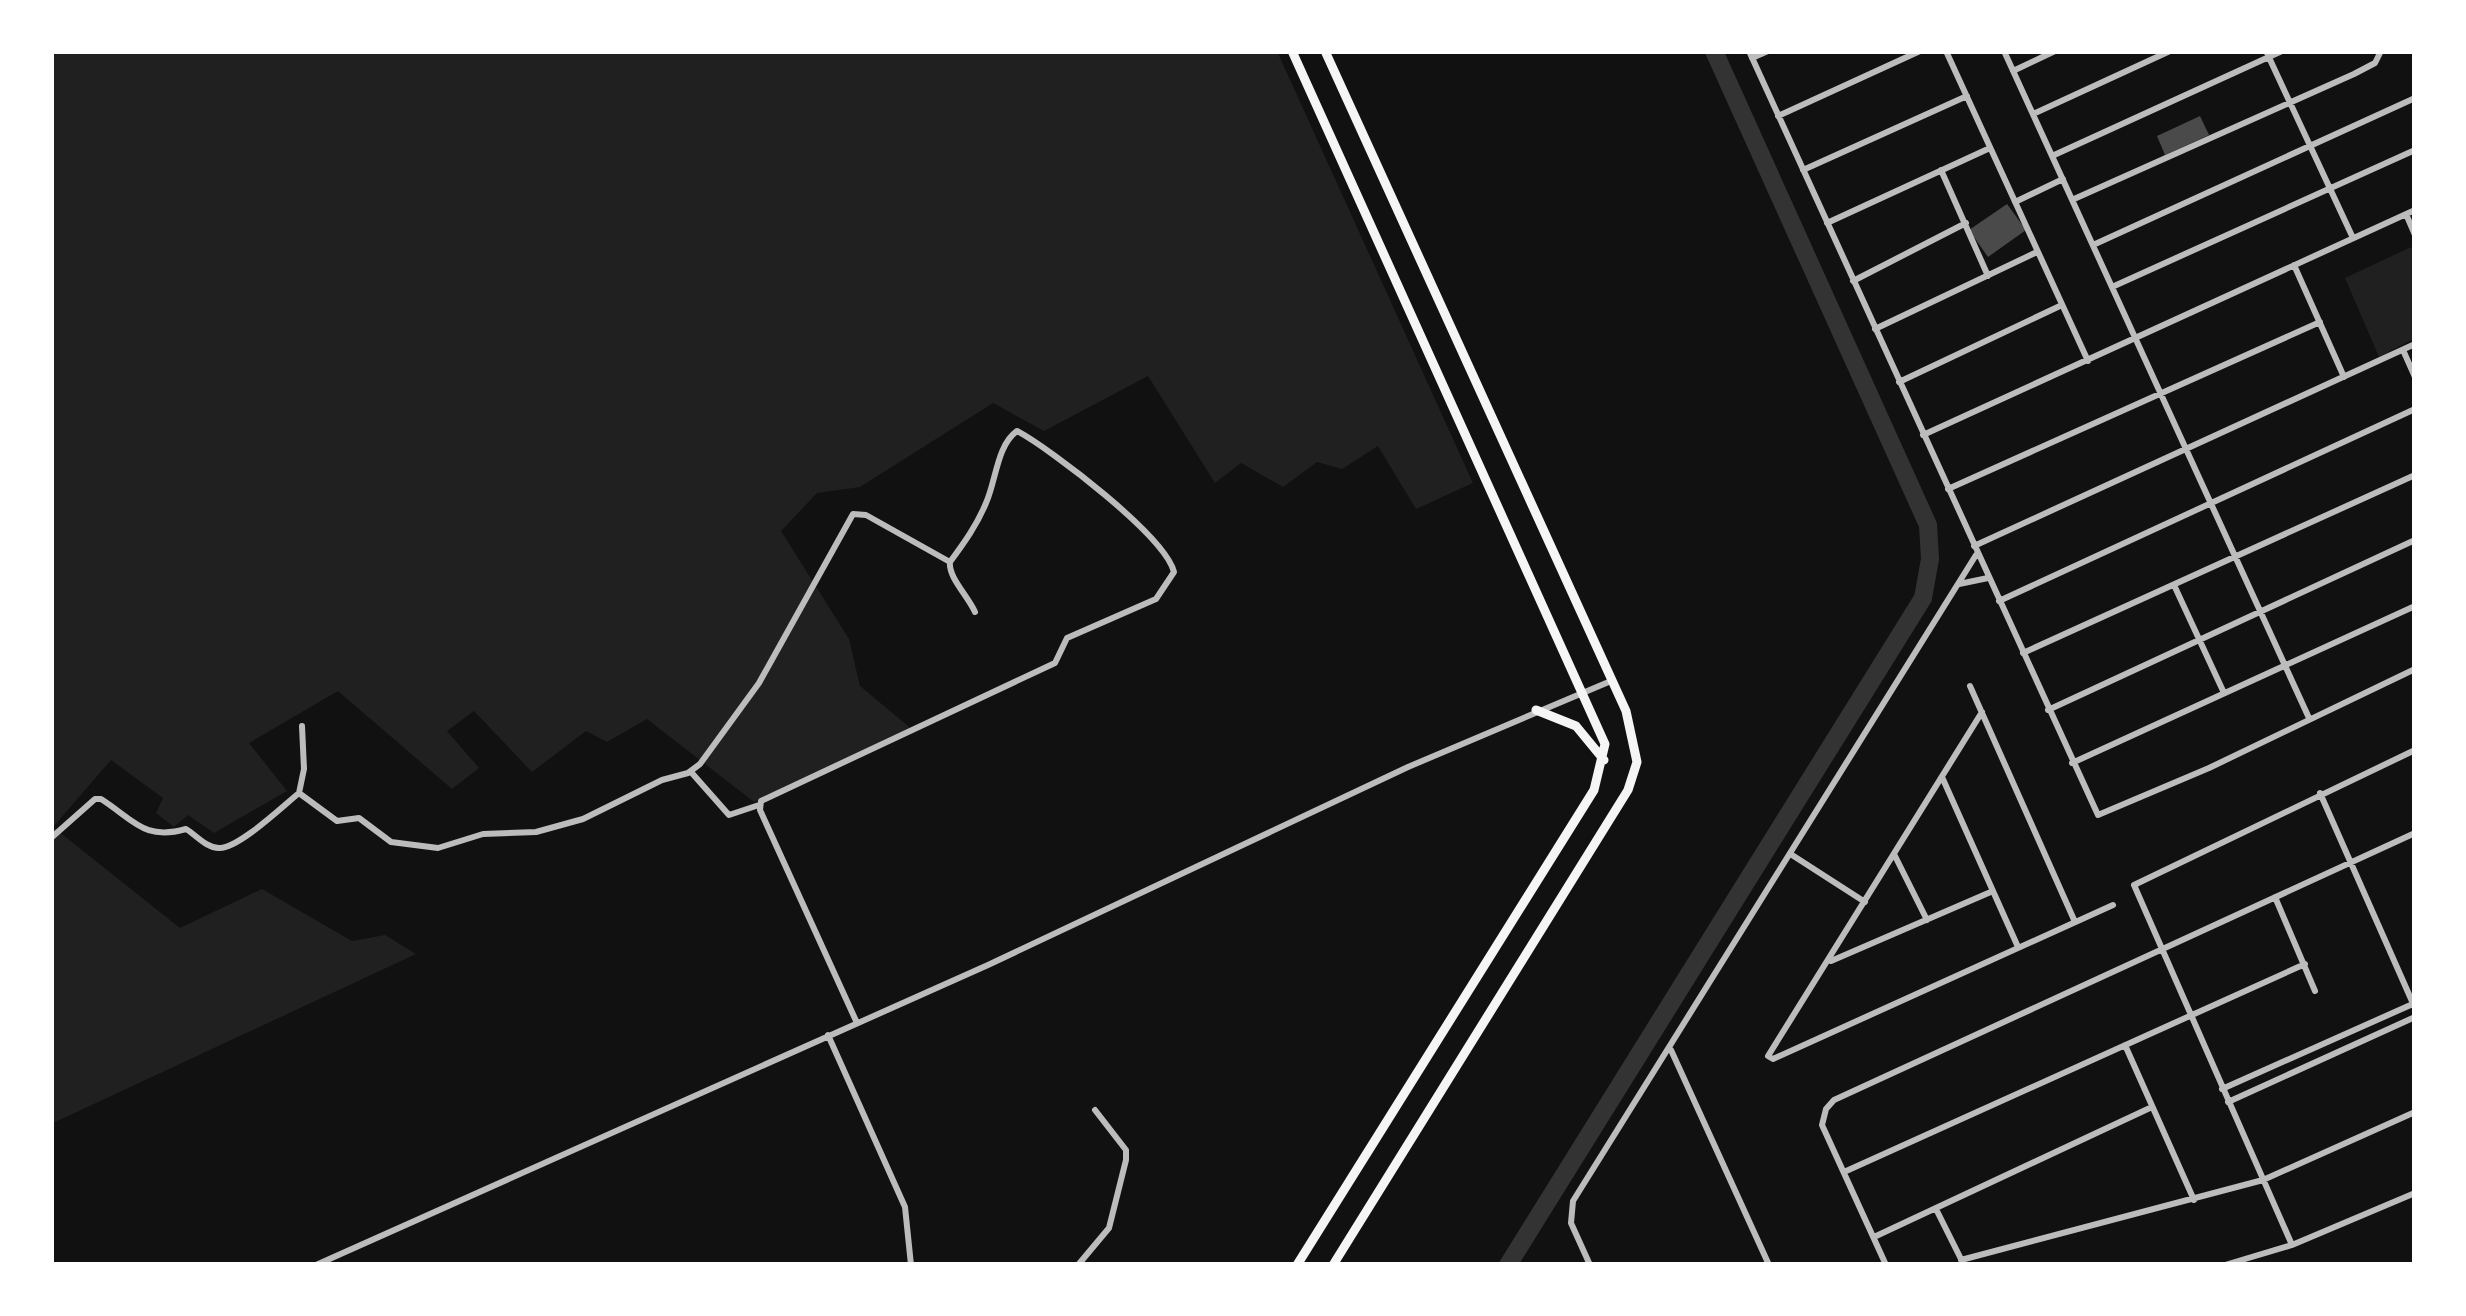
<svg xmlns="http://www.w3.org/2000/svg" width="2466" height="1316" font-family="Overpass,sans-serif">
  <rect width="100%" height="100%" fill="#111"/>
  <path fill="#202020" d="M51,51H1277L1473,483L1416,509L1378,446L1342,469L1317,462L1283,487L1241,463L1215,483L1148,376L1044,431L993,403L860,487L817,493L781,531L849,639L860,686L914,731L754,802L647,719L607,742L586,731L532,772L474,711L447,731L479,768L452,789L338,691L249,743L287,791L214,833L188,815L174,827L156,813L163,798L111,760L53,827L180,928L262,889L352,941L385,935L416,954L51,1124Z
    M2411,247L2415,257V338L2379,357L2345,278Z"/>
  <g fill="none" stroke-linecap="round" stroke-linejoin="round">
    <path stroke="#333" stroke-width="18" d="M1508,1265L1923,598L1930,559L1928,525L1714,51"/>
  </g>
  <path fill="#4a4a4a" d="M2200,116L2209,135L2165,155L2157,136Z
    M2007,204L2026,230L1988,257L1969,230Z"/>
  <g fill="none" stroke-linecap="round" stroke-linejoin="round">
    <path stroke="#bcbcbc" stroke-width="6" d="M1749,51L2098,815L2209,768L2415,669
      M1946,51L2088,361
      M2004,51L2309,718
      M2266,51L2353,238
      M1752,58L1768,51
      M2013,71L2055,51
      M2033,114L2170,51
      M1778,116L1920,51
      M2052,156L2282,51
      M1803,170L1967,96
      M1941,170L1988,276
      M2074,199L2354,74L2375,63L2381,51
      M2015,202L2063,179
      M2406,214L2415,235
      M1827,223L1990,148
      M2093,245L2415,98
      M2294,265L2344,377
      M1853,281L1966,223
      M2112,287L2415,150
      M1875,329L2037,252
      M2403,350L2415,377
      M1899,382L2062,305
      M1923,435L2415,210
      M1948,489L2320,322
      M1974,546L2415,344
      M950,562C948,577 968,596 975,612
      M1959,584L1988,578
      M2174,585L2224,693
      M1999,601L2415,409
      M2023,653L2415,475
      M1970,686L2075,922
      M2048,710L2415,540
      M1982,712L1768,1056L1773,1059L2113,905
      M2072,763L2415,606
      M691,772L729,815L759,805
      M1942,777L2018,947
      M299,793L304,769L302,726
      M2320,793L2415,1008
      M51,838L95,799H101C134,820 144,841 186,829C196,835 206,848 219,848C238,849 283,806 299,793L337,821L359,818L391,842L438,848L483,834L536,832L583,819L662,780L688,773L700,764L759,683L853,514L866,515L950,562C964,543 977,525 986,503C996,481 997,445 1017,431C1052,450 1165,536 1174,572L1156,599L1067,638L1055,663L761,801L760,810L857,1023
      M1894,854L1927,920
      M1792,855L1865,902
      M2275,897L2315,991
      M1831,961L1993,891
      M828,1035L905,1207L911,1265
      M2125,1045L2194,1200
      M1671,1050L1769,1265
      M2222,1089L2415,1003
      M2228,1102L2415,1017
      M1844,1172L2305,964
      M1936,1209L1964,1265
      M1874,1237L2152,1107
      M2292,1245L2134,885L2415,750
      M1961,1260L2263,1180L2415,1112
      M316,1265L988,965L1408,767L1611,681
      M1078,1265L1109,1228L1126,1160V1150L1095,1110
      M1590,1265L1571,1223L1573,1201L1976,555
      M1886,1265L1822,1125L1826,1109L1834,1100L2415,833
      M2225,1265L2292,1245L2415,1193"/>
    <path stroke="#f5f5f5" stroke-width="9" d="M1292,51L1605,744L1594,790L1297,1265
      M1325,51L1626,711L1637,762L1628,790L1333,1265
      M1536,710L1576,726L1604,760"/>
  </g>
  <rect width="2466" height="1316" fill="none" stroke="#ffffff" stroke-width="108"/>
</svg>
